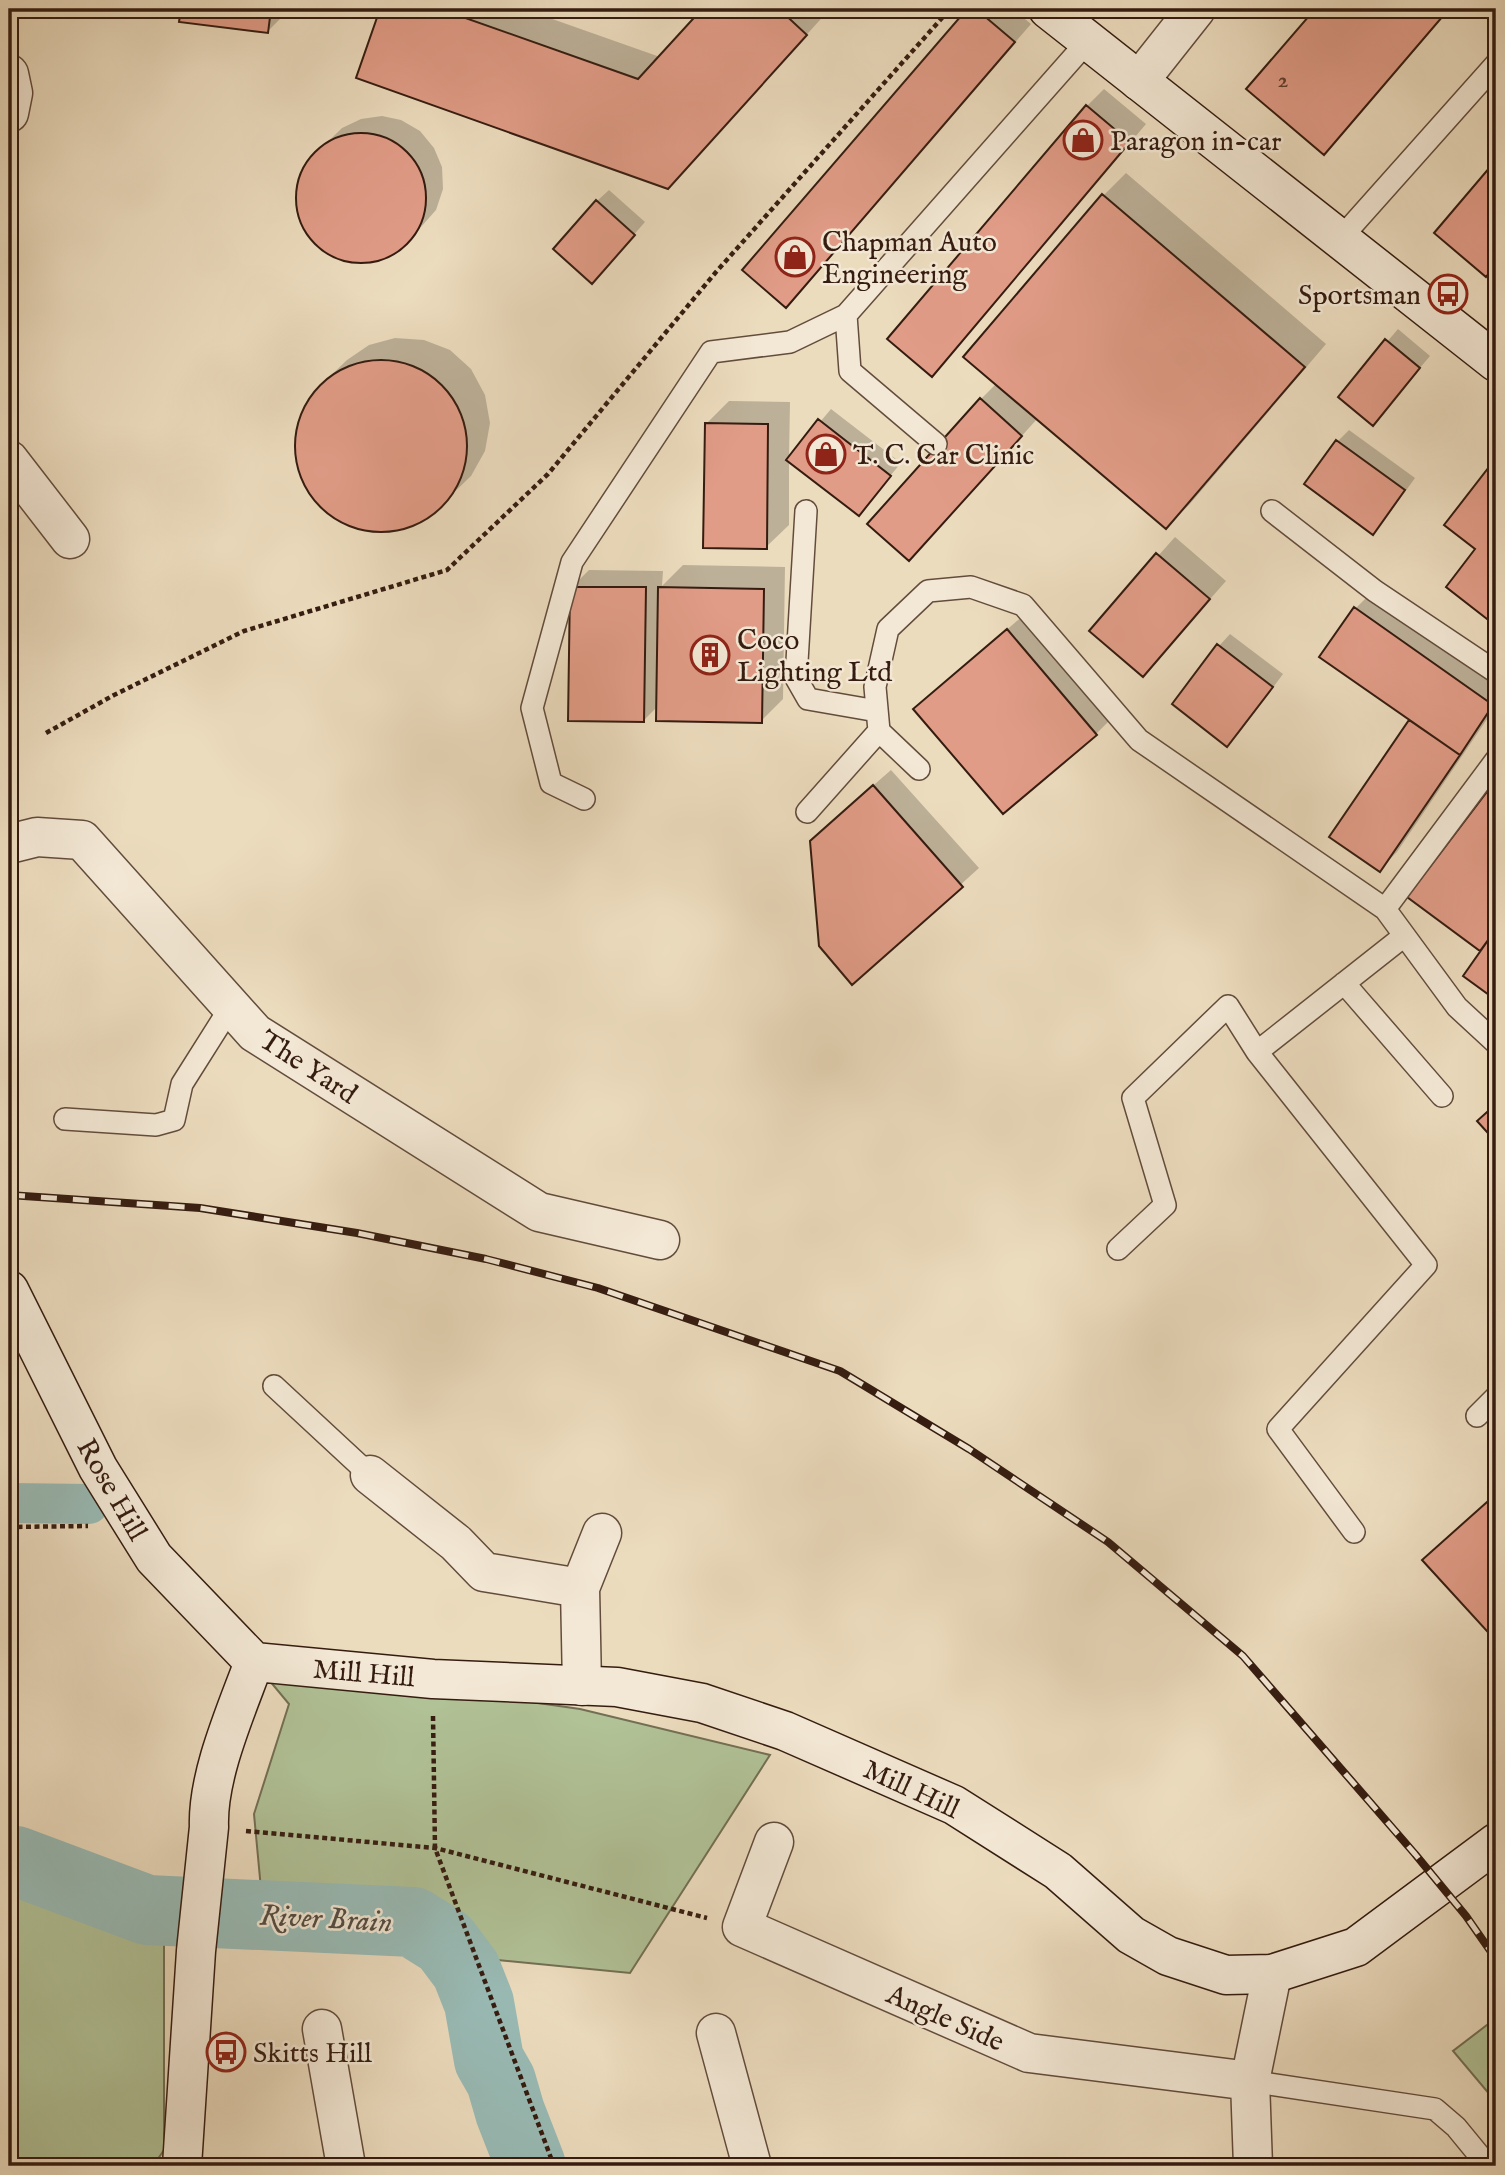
<svg xmlns="http://www.w3.org/2000/svg" width="1505" height="2175" font-family="'IM FELL English',serif">
  <rect width="100%" height="100%" fill="#ecdcbe"/>
  <filter id="stains"><feTurbulence type="fractalNoise" baseFrequency=".00286" numOctaves="4"/><feColorMatrix values="0 0 0 0 .2 0 0 0 0 .09 0 0 0 0 .02 0 0 0 .5 -.17"/></filter>
  <radialGradient id="worn" r=".72"><stop offset=".6" stop-color="#630" stop-opacity="0"/><stop offset="1" stop-color="#630" stop-opacity=".3"/></radialGradient>
  <path fill="#b1c297" stroke="#736f54" stroke-width="2" d="M254,1662L580,1709L770,1755L630,1973L457,1956L404,1896L261,1889L254,1814L289,1704Z
    M9,1892L164,1937V2150L153,2166H9Z
    M1496,2018V2102L1453,2051Z"/>
  <path fill="#0003" d="M183,9H285V14L268,31L181,20Z
    M382,9H524L660,57L704,9H826L828,11L690,164L358,76Z
    M969,9H1013L1031,24L786,306L744,270Z
    M1317,9H1450L1346,130L1323,152L1249,88Z
    M1104,89L1146,124L949,357L932,374L1087,106Z
    M382,116L401,120L420,131L434,148L442,167L443,189L436,210L405,245L387,257L366,262L345,260L325,251L310,237L300,219L297,199L300,179L309,160L342,128L361,119Z
    M1496,163V265L1486,275L1437,233Z
    M1126,173L1326,344L1189,505L1166,527L1038,418L926,541L981,399L997,383L1103,196Z
    M609,190L645,222L603,270L597,201Z
    M1398,329L1430,356L1373,423L1340,397Z
    M395,338L424,340L450,350L471,369L485,395L490,423L485,451L471,476L447,499L426,518L399,528L370,530L342,521L321,505L305,483L297,457L298,430L307,405L323,383L347,360L369,345Z
    M729,401L790,402L789,459L831,409L901,463L858,514L789,460V525L766,547L706,424Z
    M1349,430L1415,478L1384,521L1372,532L1306,484L1338,441Z
    M1496,461V623L1448,586L1477,549L1446,525Z
    M1175,537L1226,581L1143,675L1091,631Z
    M683,565L785,567L783,699L761,721L658,706L644,720L572,587L589,570L663,571L662,586Z
    M1373,591L1496,679V706L1397,852L1380,869L1331,836L1412,719L1356,608Z
    M1025,614L1113,717L1096,734L915,709Z
    M1230,634L1283,674L1239,733L1227,745L1219,646Z
    M891,770L979,868L853,982L829,824Z
    M1496,783V998L1465,976L1487,945L1486,944L1480,949L1410,897Z
    M1496,1493V1639L1424,1560Z"/>
  <g fill="none" stroke-linecap="round" stroke-linejoin="round">
    <path stroke="#99bbb5" stroke-width="40" d="M9,1503L89,1504"/>
    <path stroke="#99bbb5" stroke-width="70" d="M9,1861H16L147,1910L413,1922L445,1942L466,1970L479,2003L489,2060L501,2081L510,2112L531,2166"/>
  </g>
  <path fill="#e19c87" stroke="#351c10" stroke-width="2" d="M181,9H271L268,33L179,22Z
    M380,9H440L638,79L702,9H779L807,35L668,189L356,78Z
    M967,9H976L1015,42L786,308L742,270Z
    M1315,9H1449L1324,155L1246,89Z
    M1086,105L1130,142L932,377L887,339Z
    M296 198a65 65 0 1 1 130 0a65 65 0 1 1-130 0Z
    M1496,160V265L1486,277L1434,233Z
    M1102,194L1305,367L1166,529L963,357Z
    M596,200L635,235L592,284L553,249Z
    M1385,339L1420,368L1373,426L1338,397Z
    M295 446a86 86 0 1 1 172 0a86 86 0 1 1-172 0Z
    M980,398L1022,436L909,561L867,524Z
    M818,419L891,476L859,516L786,460Z
    M705,423L768,424L767,549L703,548Z
    M1336,440L1405,490L1373,535L1304,484Z
    M1496,458V626L1446,587L1475,549L1444,525Z
    M1156,553L1210,599L1143,677L1089,631Z
    M570,587H646L644,722L568,721Z
    M658,587L764,589L762,723L656,721Z
    M1354,607L1493,705L1460,755L1319,657Z
    M1007,629L1097,735L1003,814L913,709Z
    M1217,644L1273,687L1227,747L1172,704Z
    M1409,720L1460,755L1380,872L1329,837Z
    M1496,780V929L1480,951L1407,897Z
    M873,785L963,887L852,985L819,946L810,841Z
    M1496,929V1000L1463,976Z
    M1496,1104V1142L1477,1121Z
    M1496,1494V1641L1422,1560Z"/>
  <g fill="none" stroke-linecap="round" stroke-linejoin="round">
    <defs>
      <path id="lane" d="M1340,239L1496,64
        M936,444L850,371L846,315L1087,42
        M806,511L796,678L808,699L877,711
        M1272,511L1375,591L1496,672
        M879,731L919,769
        M584,799L551,783L532,708L572,562L711,352L790,342L846,315
        M807,812L879,731L875,687L888,629L928,591L971,587L1023,605L1139,740L1385,909L1457,1007L1496,1043
        M1385,909L1496,760
        M1344,983L1442,1096
        M65,1119L156,1125L174,1120L182,1084L230,1008
        M1118,1249L1165,1205L1133,1098L1228,1006L1257,1052
        M274,1386L370,1475
        M1477,1416L1496,1397
        M1354,1532L1278,1429L1426,1265L1257,1052L1404,936
        M1250,2081L1435,2109L1456,2127L1488,2166"/>
      <path id="street" d="M9,74L13,93L9,113
        M1139,81L1196,9
        M9,460L70,539
        M9,844L37,837L82,840L255,1033L539,1212L660,1240
        M370,1475L456,1543L484,1572L580,1588L582,1686
        M580,1588L602,1533
        M774,1842L742,1927L1029,2053L1250,2081
        M322,2029L346,2166
        M716,2033L752,2166
        M1253,2166L1250,2081L1272,1974"/>
      <path id="secondary" d="M1048,9L1496,362
        M9,1290L98,1468L154,1558L254,1662
        M254,1662L433,1679L617,1687L702,1703L785,1731L954,1805L1058,1871L1131,1935L1168,1956L1226,1975L1272,1974L1356,1947L1496,1843
        M182,2166L196,1951L209,1827C207,1776 236,1711 254,1662"/>
    </defs>
    <use href="#lane" stroke="#634c3c" stroke-width="24"/>
    <use href="#street" stroke="#634c3c" stroke-width="41"/>
    <use href="#secondary" stroke="#351c10" stroke-width="41"/>
    <path stroke="#351c10" stroke-width="4.5" stroke-dasharray="5 3.5" stroke-linecap="butt" d="M46,733L114,695L244,631L447,570L548,474L716,272L950,9
      M9,1527L88,1526
      M433,1716L435,1848L554,2166
      M246,1831L435,1848L707,1918"/>
    <use href="#lane" stroke="#f3e8d5" stroke-width="21"/>
    <use href="#street" stroke="#f3e8d5" stroke-width="38"/>
    <use href="#secondary" stroke="#f3e8d5" stroke-width="38"/>
    <defs>
      <path id="rail" d="M9,1195L200,1208L357,1233L486,1259L598,1288L840,1371L969,1449L1108,1542L1243,1656L1415,1854L1466,1916L1496,1959"/>
    </defs>
    <use href="#rail" stroke="#351c10" stroke-width="8"/>
    <use href="#rail" stroke="#f3e8d5" stroke-width="5" stroke-dasharray="16" stroke-linecap="butt"/>
  </g>
  <defs>
    <symbol id="shop-ring" viewBox="-11 -11 22 22"><circle r="9.5" fill="#f3e8d5" stroke="#8f2418" stroke-width="1.5"/><path d="M-5-2.5h2.3a2.7 3.5 0 0 1 5.4 0H5L5.5 6h-11ZM-1.5-2.5h3a1.5 2.3 0 0 0-3 0Z" fill="#8f2418"/></symbol>
    <symbol id="bus-ring" viewBox="-11 -11 22 22"><circle r="9.5" fill="#f3e8d5" stroke="#8f2418" stroke-width="1.5"/><path d="M-5-6H5V4H4V6H2V4H-2V6H-4V4H-5ZM-3.5-4V0h7V-4ZM-3.5 1.2v1.5H-2V1.2ZM2 1.2v1.5H3.5V1.2Z" fill="#8f2418"/></symbol>
    <symbol id="building-ring" viewBox="-11 -11 22 22"><circle r="9.5" fill="#f3e8d5" stroke="#8f2418" stroke-width="1.5"/><path d="M-4-6H4V6H1V3H-1V6H-4ZM-2.5-4.3h1.7v1.8h-1.7ZM.8-4.3h1.7v1.8H.8ZM-2.5-1h1.7V.8h-1.7ZM.8-1h1.7V.8H.8Z" fill="#8f2418"/></symbol>
  </defs>
  <g fill-rule="evenodd">
    <use href="#shop-ring" x="1061" y="118" width="44" height="44"/>
    <use href="#shop-ring" x="773" y="235" width="44" height="44"/>
    <use href="#bus-ring" x="1426" y="272" width="44" height="44"/>
    <use href="#shop-ring" x="804" y="432" width="44" height="44"/>
    <use href="#building-ring" x="688" y="633" width="44" height="44"/>
    <use href="#bus-ring" x="204" y="2030" width="44" height="44"/>
  </g>
  <g text-anchor="middle" stroke-width="5" stroke-linejoin="round" paint-order="stroke">
    <g font-size="24" fill="#603c2e">
      <text x="1283" y="87">2</text>
    </g>
    <g font-size="28" fill="#351c10" stroke="#f3e8d5" text-anchor="start">
      <text x="1110" y="150">Paragon in-car</text>
      <text x="822" y="251">Chapman Auto<tspan x="822" dy="32">Engineering</tspan></text>
      <text x="1421" y="304" text-anchor="end">Sportsman</text>
      <text x="853" y="464">T. C. Car Clinic</text>
      <text x="737" y="649">Coco<tspan x="737" dy="32">Lighting Ltd</tspan></text>
      <text x="253" y="2062">Skitts Hill</text>
    </g>
    <g font-size="28" fill="#351c10" stroke="#f3e8d5">
      <text transform="translate(309 1066) rotate(33)" y="10">The Yard</text>
      <text transform="translate(113 1489) rotate(60)" y="10">Rose Hill</text>
      <text transform="translate(364 1672) rotate(5)" y="10">Mill Hill</text>
      <text transform="translate(912 1788) rotate(25)" y="10">Mill Hill</text>
      <text transform="translate(946 2017) rotate(24)" y="10">Angle Side</text>
    </g>
    <g font-size="30" font-style="italic" fill="#534c42" stroke="#f3e8d5">
      <text transform="translate(326 1918) rotate(3)" y="10">River Brain</text>
    </g>
  </g>
  <rect width="1505" height="2175" fill="none" stroke="#ecdcbe" stroke-width="35"/>
  <rect x="10" y="10" width="1484" height="2154" fill="none" stroke="#351c10" stroke-width="3.5"/>
  <rect x="18" y="18" width="1470" height="2140" fill="none" stroke="#351c10" stroke-width="2"/>
  <rect width="100%" height="100%" filter="url(#stains)"/>
  <rect width="100%" height="100%" fill="url(#worn)"/>
</svg>
